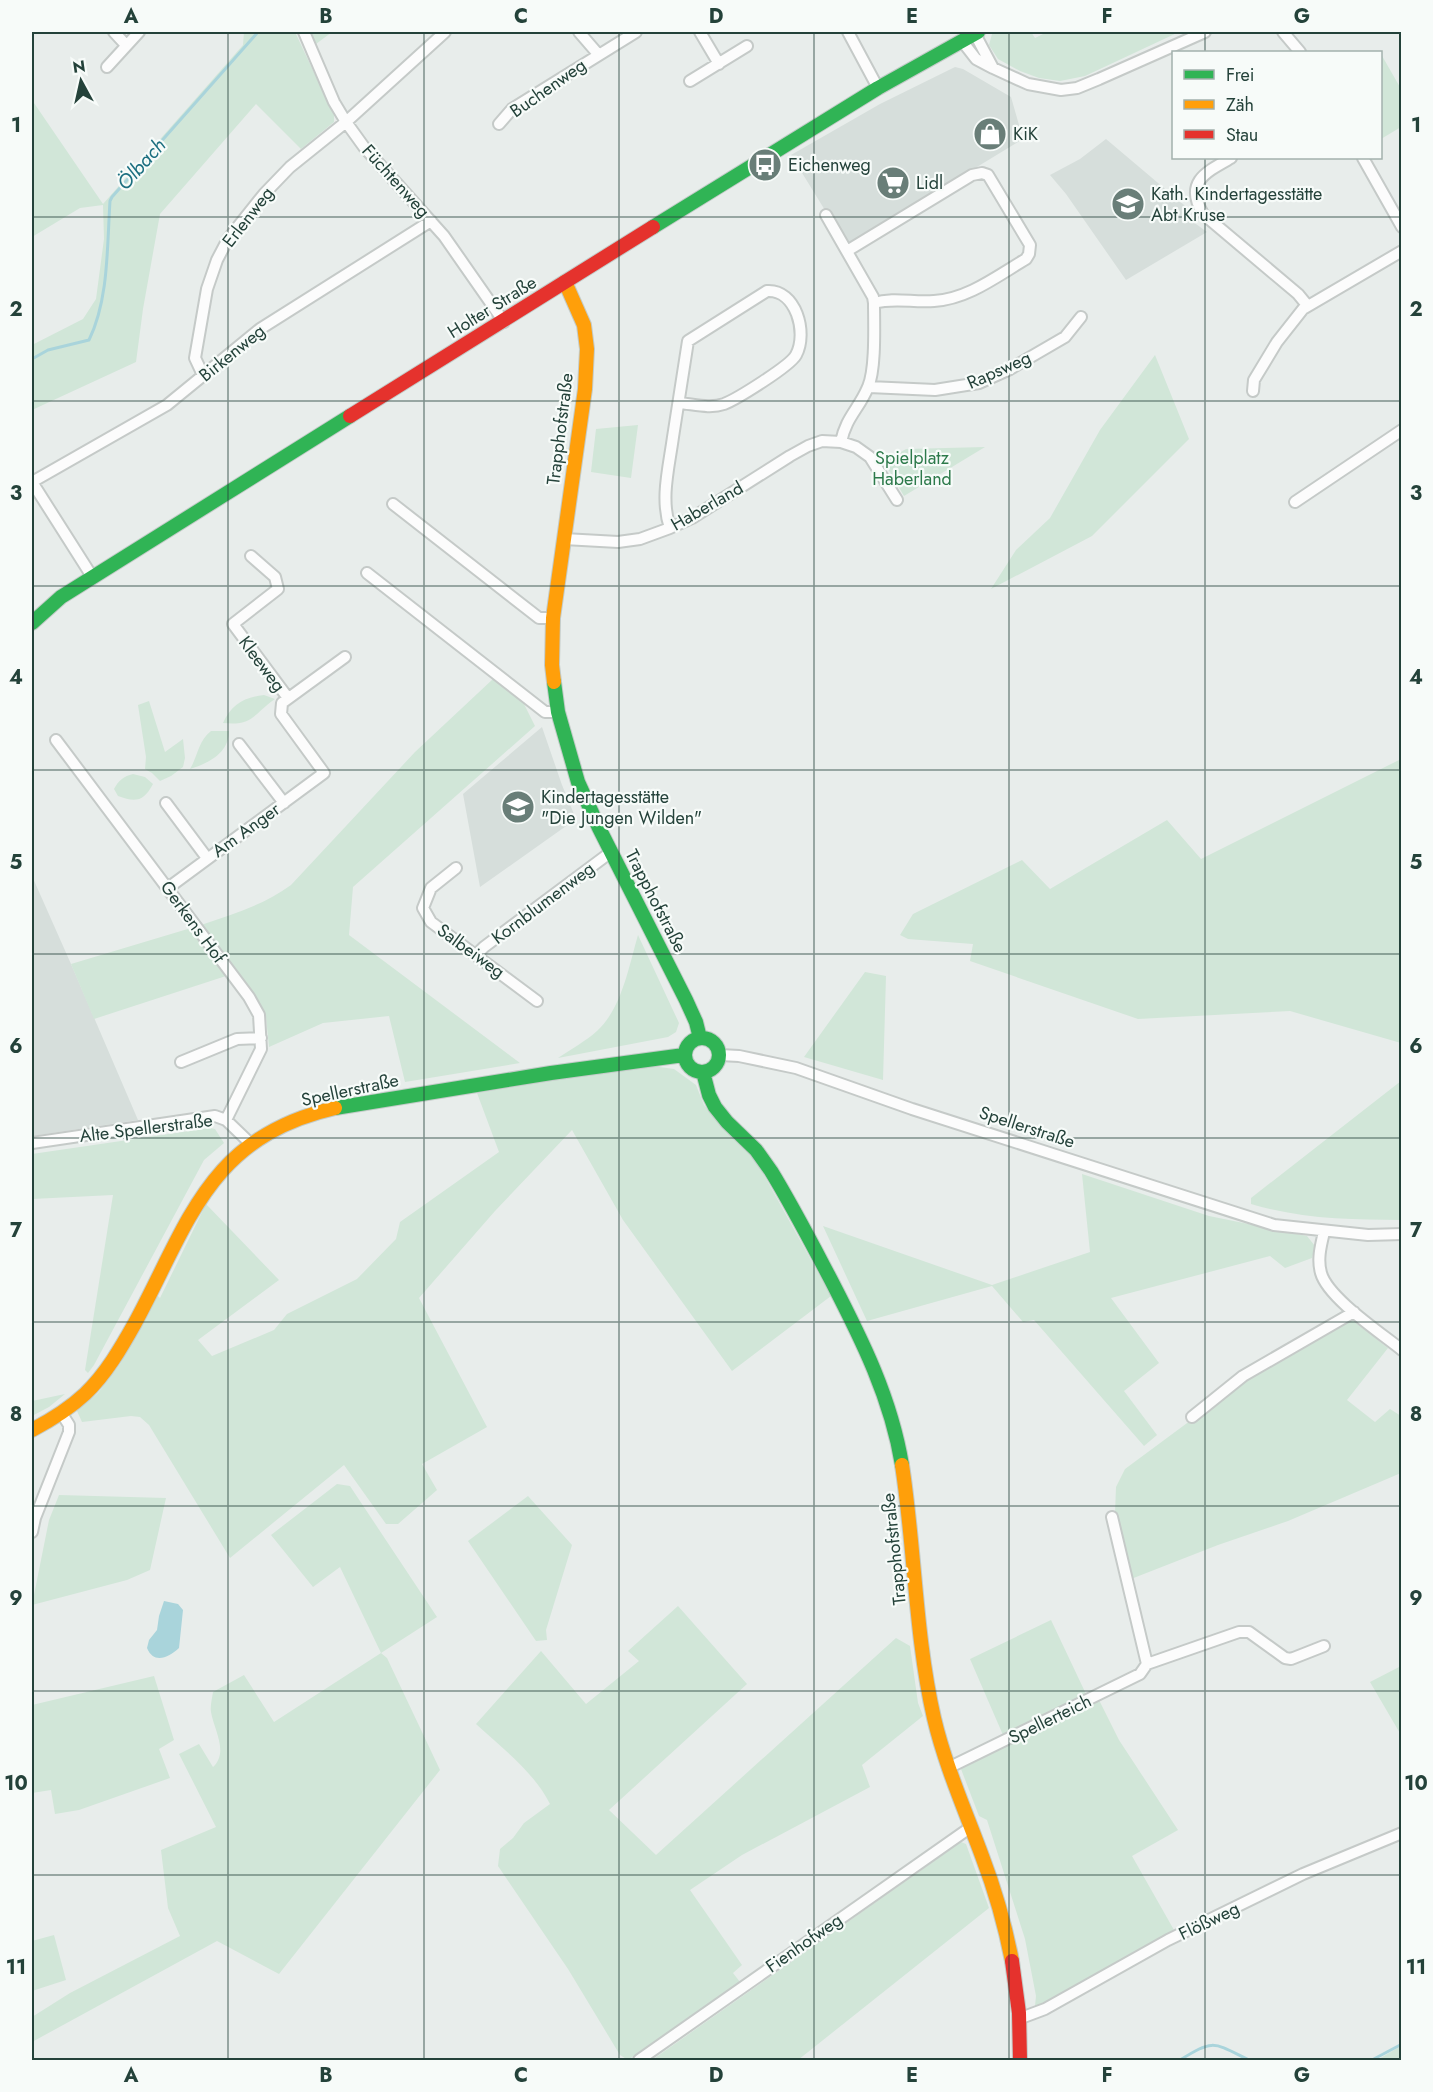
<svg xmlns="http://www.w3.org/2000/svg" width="1433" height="2092" font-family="Jost,sans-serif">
  <rect width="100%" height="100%" fill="#e8edeb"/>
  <path fill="#d6dedb" d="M955,67L963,69L1011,97L1023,139L847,246L791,155L880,104Z
    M1106,139L1190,210L1185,216L1207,232L1126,280L1066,194L1050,175L1080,159Z
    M542,727L562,785L576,819L480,887L463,794Z
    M32,876L71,964L138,1120L32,1136Z"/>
  <path fill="#d1e6d8" d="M244,32H295L334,115V122L301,149L256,104L160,214L143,309L136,362L32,410V345L83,319L96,299L104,239L103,205L80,208L32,237V105L34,103L103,204L243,45Z
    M311,32H332L316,44Z
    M997,32H1031L1035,38L1047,32H1179L1085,76L1060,81L1039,78L1020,71L998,59L989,45L992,34Z
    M1381,54L1401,89V127L1381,139Z
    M1155,355L1189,439L1092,536L991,589L1016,550L1050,518L1100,430Z
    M638,425L631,478L591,472L596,429Z
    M985,447L904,496L884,462L906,449Z
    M493,679L523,702L535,726L353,887L349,935L520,1063L405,1082L389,1016L323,1023L269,1047L266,1017L201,925C233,914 264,905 291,885L415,752Z
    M264,695L275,699C253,714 254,726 223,723C231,705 244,697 264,695Z
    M149,701L165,752L183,739L185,758L183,767L171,776L160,781L152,773L145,769L146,757L138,705Z
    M211,731H229C229,753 209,763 190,769C198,756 198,741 211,731Z
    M1401,759V1043L1290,1011L1138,1019L970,961L973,944L908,939L900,935L913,914L1022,860L1050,889L1167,820L1201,859Z
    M133,774L145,777L153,784C144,801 136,803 118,796L114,789C118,781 124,776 133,774Z
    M191,928L226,976L94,1019L71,964Z
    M638,935L679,1023L676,1032L668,1037L558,1058C571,1049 586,1041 597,1031C622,1008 629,966 638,935Z
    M865,972L886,976L883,1080L804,1057Z
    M645,1065L674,1069L696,1085L704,1105L755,1159L831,1296L732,1371L623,1220L572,1130L495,1211L419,1298L487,1427L422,1464L437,1490L398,1524H386L344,1465L230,1558L149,1425L140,1417L131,1416L82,1422L77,1411L98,1393L120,1364L157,1295L160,1298L206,1204L279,1280L198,1340L212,1356L274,1330L287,1314L357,1279L396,1239L400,1222L499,1152L477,1093Z
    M1401,1081V1220C1351,1220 1300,1219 1251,1204V1198Z
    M210,1128L215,1129L224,1143L204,1160L94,1365L88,1373L85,1370L113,1195L32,1199V1154Z
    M1082,1174L1209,1216L1307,1236L1315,1246L1312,1258L1285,1268L1270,1256L1111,1298L1159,1363L1124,1391L1157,1435L1144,1446L1034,1320L1023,1322L992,1286L867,1321L823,1226L992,1285L1090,1252Z
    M1352,1320L1388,1348L1347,1400L1375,1422L1390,1409L1401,1416V1473L1288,1521L1218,1545L1131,1579L1115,1513L1116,1487L1125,1469L1252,1375Z
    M65,1394L49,1407L32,1416V1401Z
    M337,1484L350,1486L437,1617L381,1653L387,1658L440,1770L279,1974L217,1941L32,2042V2017L70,1993L180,1936L168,1908L161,1850L216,1827L179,1754L199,1744L213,1767C229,1752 214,1730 211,1712C210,1706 212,1699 213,1692L244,1675L274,1722L381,1653L340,1567L313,1587L271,1535Z
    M59,1495L166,1498L150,1570L127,1580L32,1605L49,1520Z
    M528,1496L572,1545L546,1630L547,1640L536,1641L468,1541Z
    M678,1606L747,1684L609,1810L656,1855L896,1638L910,1646L918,1703L923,1716L862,1765L870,1787L742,1855L690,1890L742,1965L733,1973L740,1982L628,2060L620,2055L568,1969L498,1866L500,1849L513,1838L524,1823L550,1804C534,1772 502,1748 476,1724L541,1651L586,1704L639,1661L628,1651Z
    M1051,1620L1086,1694L1003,1735L970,1659Z
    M1401,1666V1735L1370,1682Z
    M154,1676L174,1740L159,1749L170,1778L79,1810L55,1814L51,1790L32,1793V1705Z
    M1098,1698L1119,1740L1178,1830L1132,1856L1174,1930L1043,2005L1035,2006L1036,1996L1025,1939L987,1820L979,1816L961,1769V1764Z
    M961,1842L966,1844L989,1908L798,2060H652Z
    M54,1935L66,1980L32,1991V1941Z
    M1401,2046V2060H1377Z"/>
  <path fill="#a9d4db" d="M164,1601L178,1604L183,1610L179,1648C169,1657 154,1665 147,1648L149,1640L157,1630L159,1616Z"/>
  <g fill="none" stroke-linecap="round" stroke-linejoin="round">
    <path stroke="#a9d4db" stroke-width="3" d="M32,359L48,350L89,340C109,299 107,246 110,201L112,197L258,32
      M1180,2060C1214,2039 1213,2042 1249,2060
      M1372,2060L1402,2044"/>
    <defs>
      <path id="street" d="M114,32L126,45
        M304,32L334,102L346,122L364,147L444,236L504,322
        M579,32L598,54
        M700,32L719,64
        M848,32L878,88
        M1283,32L1300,52
        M975,34L993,68
        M962,41L976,59L993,68L1028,84L1061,90L1077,88L1099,79L1205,32
        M107,67L139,32
        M690,81L747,46
        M499,124L512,109L636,32
        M1231,158C1206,172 1184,182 1203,214L1298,294L1307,305
        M1363,158L1402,227
        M826,215L873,297L874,303C874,324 876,369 868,387C859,409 846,417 841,442
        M847,251L972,175L982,173L988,175L1030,245L1029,254L1026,259C997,276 968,299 934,301C914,303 894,297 874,303
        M203,375L195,358L207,289L217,260L228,239L264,194L290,167L346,122L445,32
        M869,387L935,390L979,383L1010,369L1065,337L1081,317
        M1253,391L1254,380L1277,342L1303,309L1402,251
        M32,482L167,405L260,329L431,221
        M32,482L93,578
        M1295,502L1402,430
        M393,504L539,618H553
        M670,528C660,499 669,467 673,437C678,405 683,373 688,341L767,291C796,289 808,333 796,355C790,366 737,399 724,404C710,409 693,404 679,403
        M564,539L618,542L640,539L670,528L692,518L790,456L808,446L822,441L841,442L856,447L870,457L897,500
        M251,556L275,577L278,589L233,624L288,698
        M367,573L545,712H558
        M56,740L249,997L259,1015L261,1049L226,1120
        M239,744L284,803
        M166,803L207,858
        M456,868L431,888L423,908L431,922L537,1001
        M168,888L324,773L281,714L282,703L345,657
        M476,955L484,947L611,852
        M720,1055L739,1056L796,1068L912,1109L1274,1225L1368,1235L1402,1234
        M181,1062L237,1039L261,1038
        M32,1143L215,1116L226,1120L251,1144
        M1324,1232C1321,1245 1317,1259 1321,1273C1328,1298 1381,1333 1402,1350
        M1192,1417L1243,1376L1354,1312
        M1112,1517L1147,1664
        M32,1532L35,1518L69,1432V1425L62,1414
        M948,1768L1140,1674L1147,1664L1239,1632H1249L1285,1658L1291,1659L1324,1646
        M1021,2018L1045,2009L1168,1940L1303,1874L1402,1833
        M639,2060L971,1827"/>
      <path id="fast" d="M653,227L878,88L978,32
        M32,623L61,597L350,416
        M554,682L558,712L578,782L599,828L686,1000L696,1022L700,1038
        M685 1055a17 17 0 1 1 34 0a17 17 0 1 1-34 0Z
        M703,1072L709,1095L715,1107L727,1122L756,1150L771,1171C793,1207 812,1244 831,1280C862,1340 891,1398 902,1465
        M335,1108L551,1073L684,1055"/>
      <path id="slow" d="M554,682L552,665L553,618L585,389L587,349L584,325L565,282
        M32,1430C51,1420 69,1409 85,1394C106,1374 121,1348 135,1323C189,1223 208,1137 335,1108
        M902,1465C915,1549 915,1635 934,1718C945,1765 965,1810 982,1856C995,1890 1005,1925 1012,1961"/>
      <path id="jam" d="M350,416L653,227
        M1012,1961L1019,2013L1020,2060"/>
    </defs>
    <use href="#street" stroke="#c5cac8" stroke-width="14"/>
    <use href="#fast" stroke="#c3cbc8" stroke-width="16"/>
    <use href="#slow" stroke="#c3cbc8" stroke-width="16"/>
    <use href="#jam" stroke="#c3cbc8" stroke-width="16"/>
    <use href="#street" stroke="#fcfcfc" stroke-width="10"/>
    <use href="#fast" stroke="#30b455" stroke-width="14"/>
    <use href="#slow" stroke="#ff9f0a" stroke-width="14"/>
    <use href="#jam" stroke="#e5322d" stroke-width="14"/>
  </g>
  <path fill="none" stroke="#24423a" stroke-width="1.5" stroke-opacity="0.55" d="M228,32V2060M424,32V2060M619,32V2060M814,32V2060M1009,32V2060M1205,32V52M1205,158V2060M32,217H1402M32,401H1402M32,586H1402M32,770H1402M32,954H1402M32,1138H1402M32,1322H1402M32,1506H1402M32,1691H1402M32,1875H1402"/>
  <defs>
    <symbol id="shop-disc" viewBox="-11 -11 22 22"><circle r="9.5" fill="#697e78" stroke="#f7fbf9"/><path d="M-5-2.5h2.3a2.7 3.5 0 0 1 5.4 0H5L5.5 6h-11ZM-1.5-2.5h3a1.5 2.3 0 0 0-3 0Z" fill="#fff"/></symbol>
    <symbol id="bus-disc" viewBox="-11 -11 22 22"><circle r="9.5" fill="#697e78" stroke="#f7fbf9"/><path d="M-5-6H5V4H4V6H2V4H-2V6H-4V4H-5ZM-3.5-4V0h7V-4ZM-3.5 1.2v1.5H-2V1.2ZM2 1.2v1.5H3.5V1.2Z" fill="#fff"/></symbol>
    <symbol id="supermarket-disc" viewBox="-11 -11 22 22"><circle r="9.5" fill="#697e78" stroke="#f7fbf9"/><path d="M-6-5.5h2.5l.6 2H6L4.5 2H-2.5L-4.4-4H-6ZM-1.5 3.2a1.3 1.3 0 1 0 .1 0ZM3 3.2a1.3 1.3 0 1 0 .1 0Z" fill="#fff"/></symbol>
    <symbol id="school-disc" viewBox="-11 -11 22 22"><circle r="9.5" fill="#697e78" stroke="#f7fbf9"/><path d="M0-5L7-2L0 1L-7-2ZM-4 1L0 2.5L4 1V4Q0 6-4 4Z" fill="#fff"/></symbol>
  </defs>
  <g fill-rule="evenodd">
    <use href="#shop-disc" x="971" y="115" width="38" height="38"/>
    <use href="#bus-disc" x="746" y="146" width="38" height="38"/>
    <use href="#supermarket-disc" x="874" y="164" width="38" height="38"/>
    <use href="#school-disc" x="1109" y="185" width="38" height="38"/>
    <use href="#school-disc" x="499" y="788" width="38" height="38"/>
  </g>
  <g text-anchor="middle" stroke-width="4.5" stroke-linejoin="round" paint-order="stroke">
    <g font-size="18" fill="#24423a" stroke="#f7fbf9">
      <text transform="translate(548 88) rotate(-35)" y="6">Buchenweg</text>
      <text transform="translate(396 181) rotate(48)" y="6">Füchtenweg</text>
      <text transform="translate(248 217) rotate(-52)" y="6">Erlenweg</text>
      <text transform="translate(492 307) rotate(-32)" y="6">Holter Straße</text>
      <text transform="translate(232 353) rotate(-39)" y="6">Birkenweg</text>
      <text transform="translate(999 370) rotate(-24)" y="6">Rapsweg</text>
      <text transform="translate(560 429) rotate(-83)" y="6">Trapphofstraße</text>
      <text transform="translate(707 506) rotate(-30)" y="6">Haberland</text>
      <text transform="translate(262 664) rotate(53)" y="6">Kleeweg</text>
      <text transform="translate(246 830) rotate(-36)" y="6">Am Anger</text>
      <text transform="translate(656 901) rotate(63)" y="6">Trapphofstraße</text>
      <text transform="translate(543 903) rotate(-37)" y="6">Kornblumenweg</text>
      <text transform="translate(193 922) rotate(54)" y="6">Gerkens Hof</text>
      <text transform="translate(471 951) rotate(36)" y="6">Salbeiweg</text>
      <text transform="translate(350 1090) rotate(-12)" y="6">Spellerstraße</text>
      <text transform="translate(1027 1127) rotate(18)" y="6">Spellerstraße</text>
      <text transform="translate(146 1128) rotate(-7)" y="6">Alte Spellerstraße</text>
      <text transform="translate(894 1549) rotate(-96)" y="6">Trapphofstraße</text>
      <text transform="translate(1050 1719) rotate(-26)" y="6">Spellerteich</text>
      <text transform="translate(1209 1921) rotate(-26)" y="6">Flößweg</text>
      <text transform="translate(804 1943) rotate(-35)" y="6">Fienhofweg</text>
    </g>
    <g font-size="18" fill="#24423a" stroke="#f7fbf9" text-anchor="start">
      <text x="1013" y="140">KiK</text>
      <text x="788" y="171">Eichenweg</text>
      <text x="916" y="189">Lidl</text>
      <text x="1151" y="200">Kath. Kindertagesstätte<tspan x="1151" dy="21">Abt Kruse</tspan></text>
      <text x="541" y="803">Kindertagesstätte<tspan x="541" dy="21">"Die Jungen Wilden"</tspan></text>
    </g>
    <g font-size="18" fill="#2d7a4b" stroke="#f7fbf9">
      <text x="912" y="464">Spielplatz<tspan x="912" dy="21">Haberland</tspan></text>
    </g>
    <g font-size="20" font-style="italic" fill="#1c6f80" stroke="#f7fbf9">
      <text transform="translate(141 164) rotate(-48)" y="7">Ölbach</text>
    </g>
  </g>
  <rect width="1433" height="2092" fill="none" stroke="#f7fbf9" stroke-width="66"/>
  <rect x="1172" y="51" width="210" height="108" fill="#f7fbf9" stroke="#a3b1ad" stroke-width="1.5"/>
  <rect x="1184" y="70" width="30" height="9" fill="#30b455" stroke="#a3b1ad" stroke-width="1.5"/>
  <text x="1226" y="81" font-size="18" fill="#24423a">Frei</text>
  <rect x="1184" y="100" width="30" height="9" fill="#ff9f0a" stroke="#a3b1ad" stroke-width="1.5"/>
  <text x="1226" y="111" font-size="18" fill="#24423a">Zäh</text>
  <rect x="1184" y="130" width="30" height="9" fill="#e5322d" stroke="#a3b1ad" stroke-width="1.5"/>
  <text x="1226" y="141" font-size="18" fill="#24423a">Stau</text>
  <g transform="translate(81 81) rotate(352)" stroke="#f7fbf9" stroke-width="4.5" paint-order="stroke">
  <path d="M0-4.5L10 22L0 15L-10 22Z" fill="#24423a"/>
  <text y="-9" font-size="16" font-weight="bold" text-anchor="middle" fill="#24423a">N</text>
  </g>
  <rect x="33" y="33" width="1367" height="2026" fill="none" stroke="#24423a" stroke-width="2"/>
  <g font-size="20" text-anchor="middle" font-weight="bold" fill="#24423a">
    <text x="131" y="23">A</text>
    <text x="326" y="23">B</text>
    <text x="521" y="23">C</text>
    <text x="716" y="23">D</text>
    <text x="912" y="23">E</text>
    <text x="1107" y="23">F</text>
    <text x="1302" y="23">G</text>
    <text x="16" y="132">1</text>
    <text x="1416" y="132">1</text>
    <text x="16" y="316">2</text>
    <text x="1416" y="316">2</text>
    <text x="16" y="500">3</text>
    <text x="1416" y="500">3</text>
    <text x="16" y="684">4</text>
    <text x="1416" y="684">4</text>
    <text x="16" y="869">5</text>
    <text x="1416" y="869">5</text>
    <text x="16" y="1053">6</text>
    <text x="1416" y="1053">6</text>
    <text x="16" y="1237">7</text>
    <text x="1416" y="1237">7</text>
    <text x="16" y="1421">8</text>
    <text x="1416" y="1421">8</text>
    <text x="16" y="1605">9</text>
    <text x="1416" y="1605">9</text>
    <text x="16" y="1790">10</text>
    <text x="1416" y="1790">10</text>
    <text x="16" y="1974">11</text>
    <text x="1416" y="1974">11</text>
    <text x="131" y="2082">A</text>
    <text x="326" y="2082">B</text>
    <text x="521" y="2082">C</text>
    <text x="716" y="2082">D</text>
    <text x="912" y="2082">E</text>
    <text x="1107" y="2082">F</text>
    <text x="1302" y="2082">G</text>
  </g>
</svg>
